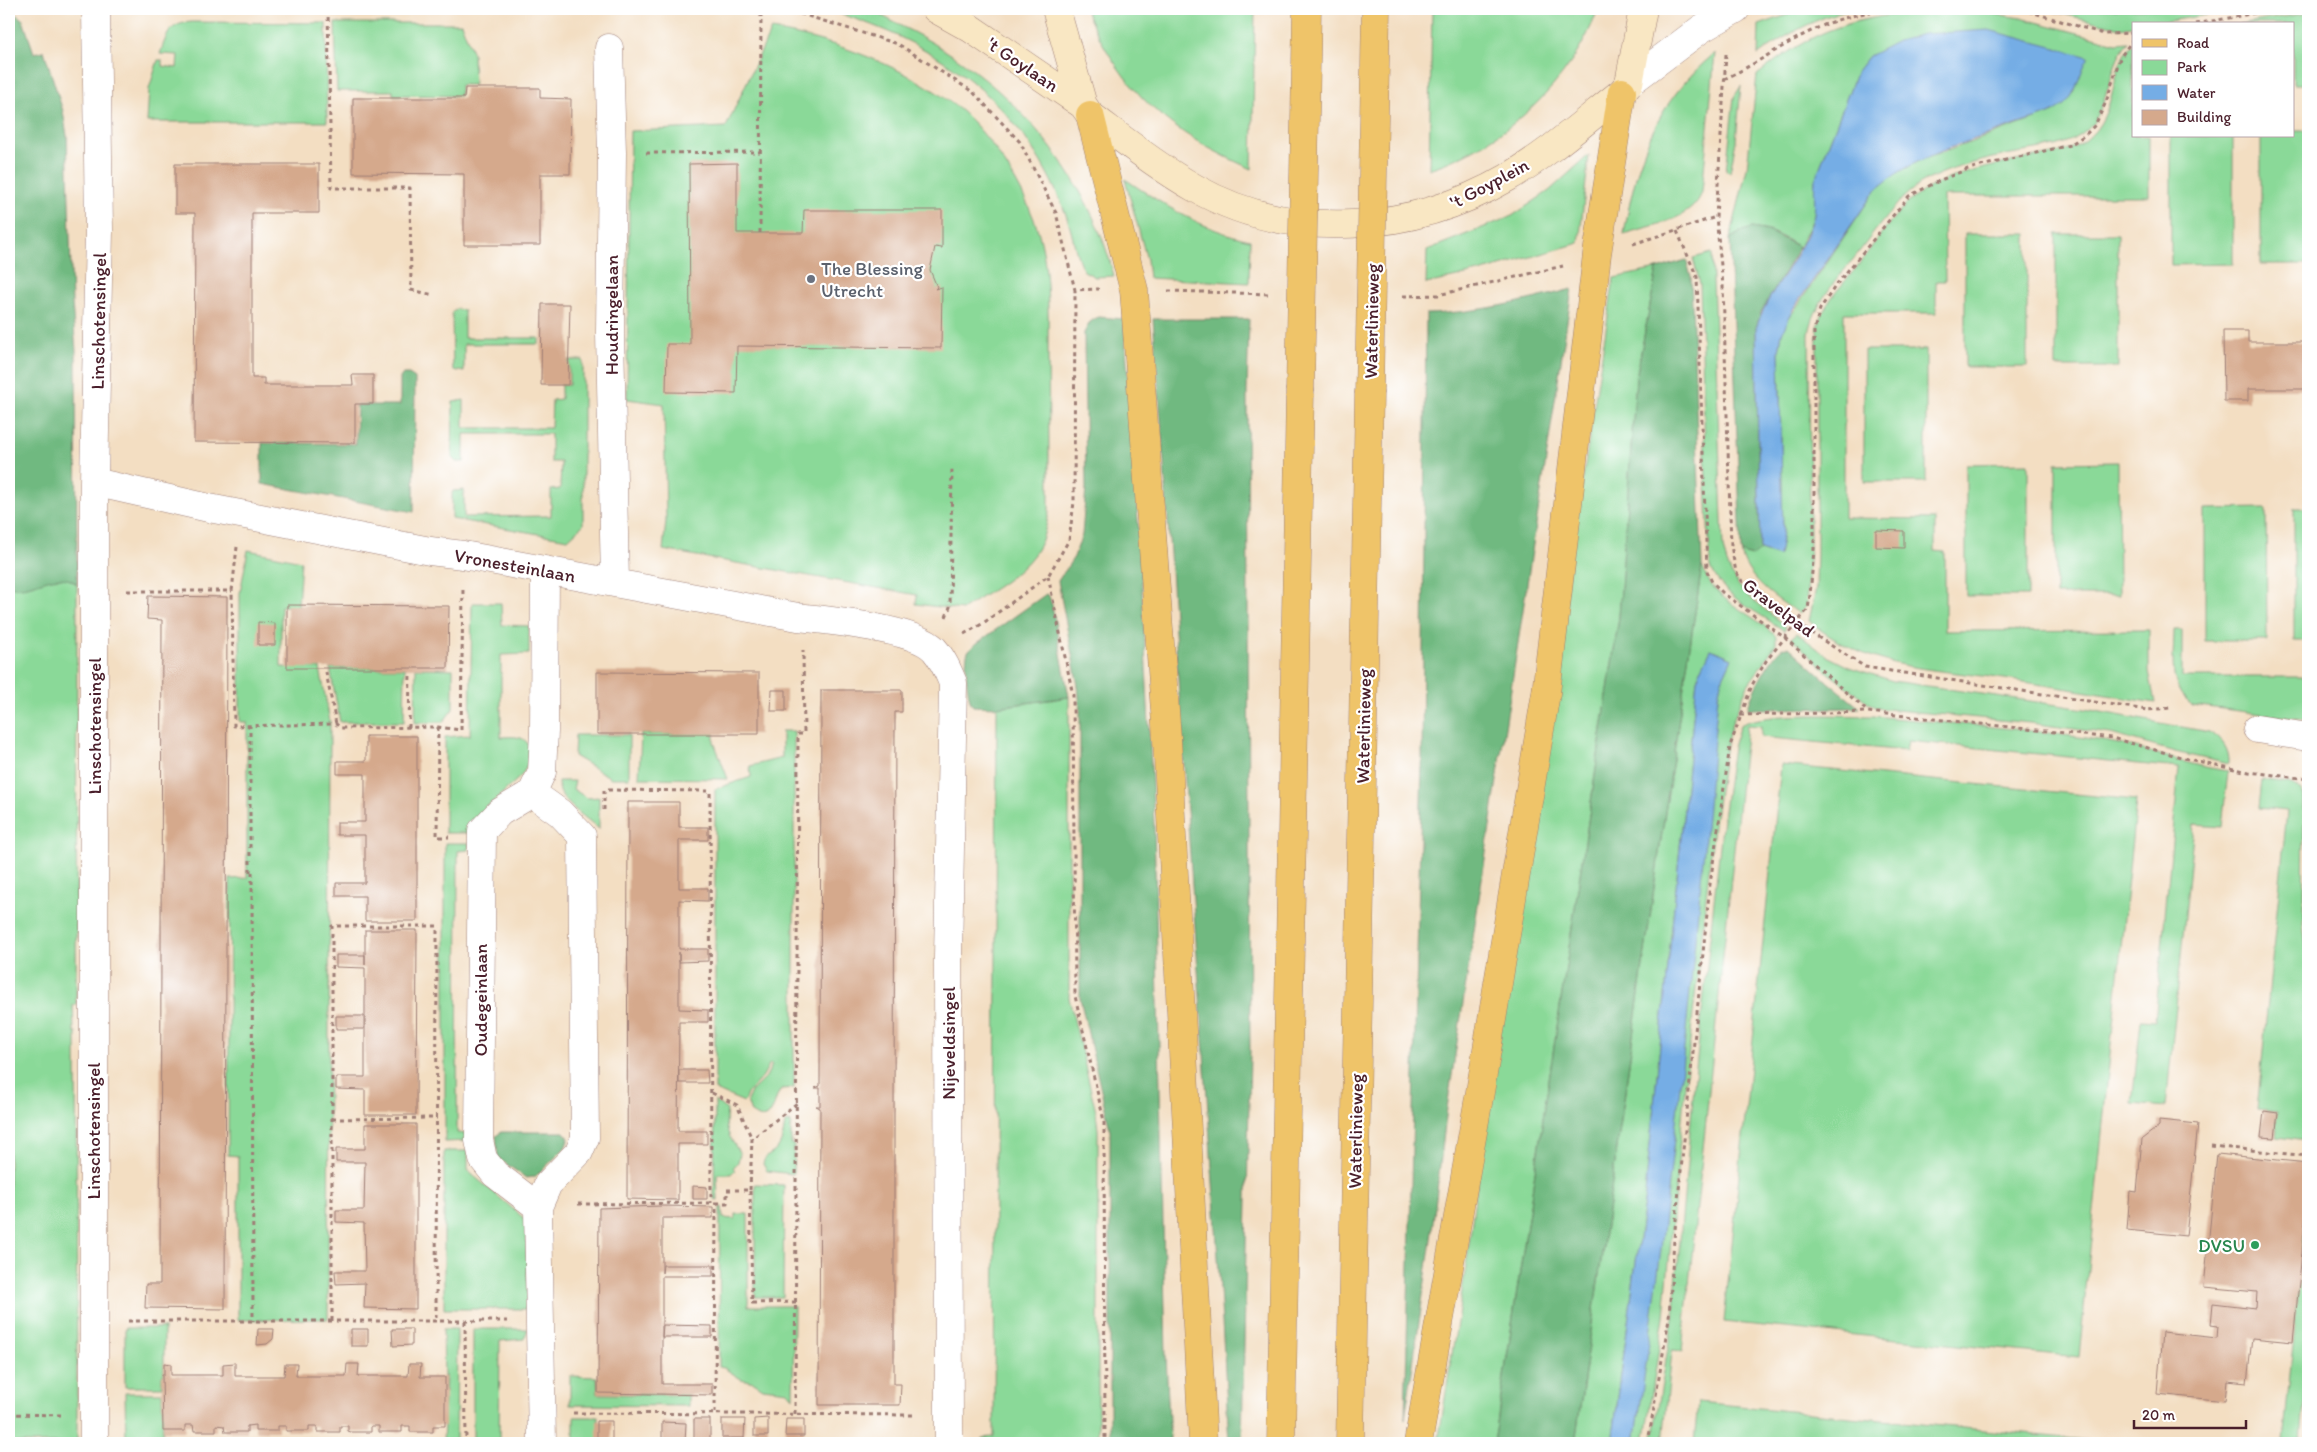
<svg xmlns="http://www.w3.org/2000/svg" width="2317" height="1452" font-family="Itim,sans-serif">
  <rect width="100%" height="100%" fill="#fff"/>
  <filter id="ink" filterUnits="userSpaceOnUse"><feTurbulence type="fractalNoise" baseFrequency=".02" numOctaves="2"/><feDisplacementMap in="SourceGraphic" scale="10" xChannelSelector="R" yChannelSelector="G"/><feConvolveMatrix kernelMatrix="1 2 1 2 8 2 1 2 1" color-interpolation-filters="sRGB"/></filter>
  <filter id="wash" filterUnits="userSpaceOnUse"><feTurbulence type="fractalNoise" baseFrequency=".0096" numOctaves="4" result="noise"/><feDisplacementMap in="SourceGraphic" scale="20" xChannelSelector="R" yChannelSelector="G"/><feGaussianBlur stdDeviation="1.12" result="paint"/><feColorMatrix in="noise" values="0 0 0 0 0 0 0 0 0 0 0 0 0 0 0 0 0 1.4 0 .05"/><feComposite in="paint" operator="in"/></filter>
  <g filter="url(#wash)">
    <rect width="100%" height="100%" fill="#f3dec2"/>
    <path fill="#8ad998" stroke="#6a7c62" d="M824,9C837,9 853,6 865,9C879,13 891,21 903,27C1003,75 1087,168 1114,276L1095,277L1084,271C1078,261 1076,251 1073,239C1069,222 1063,205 1055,189C1008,89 927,39 824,9Z
      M1085,9H1255L1252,169C1167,132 1124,93 1085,9Z
      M1432,9H1598C1572,84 1503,145 1429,169Z
      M1804,9H1850C1816,18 1787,34 1758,55L1759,25Z
      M2043,9H2244L2150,24H2133V26L2120,28Z
      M1967,10L2021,18L2116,43L2128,42C2106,68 2110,115 2081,135C2062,148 2033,150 2011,154C1976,162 1929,171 1903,198C1885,216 1871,237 1855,257C1836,281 1814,303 1809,334L1810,547L1806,607L1799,613C1777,600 1745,578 1741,551L1745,554L1753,556L1760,550L1779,556L1783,532L1779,351L1782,333L1787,321L1875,191L1888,178L1919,161L2054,112L2074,93L2081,70L1869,56L1857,71L1815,180C1814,191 1816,196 1816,205C1814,221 1806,233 1799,247C1774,232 1756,220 1730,239L1747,168L1757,75C1770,65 1784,54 1798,46C1847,15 1910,11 1967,10Z
      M2308,13V84H2293V24H2239Z
      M9,14H16L22,21L33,54L44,51L62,111L67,137L70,580L77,584L76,1005H73L74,1032H76L77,1443H9Z
      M193,22L326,23L327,122H147L149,89L158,60H162V66L177,68L178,55L160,54C167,34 169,23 193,22Z
      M335,23H461L473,54L474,85H460V96L393,95V91H337Z
      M771,30C835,40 907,67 958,108C991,135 1027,193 1039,234C1050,274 1048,317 1048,358C1049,410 1049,462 1049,513C1047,522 1045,531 1042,540C1029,572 989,591 962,610L916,604L917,595L663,550L666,521L664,404L627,399L630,131L726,127Z
      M2133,43V136H2149V196H1944L1945,281H1936V313H1844V518L1935,519V551L1945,552V631L2149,630V671L2155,703C2103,694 2050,686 1998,678C1926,668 1868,670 1809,621L1816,588L1817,554V336C1818,308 1840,288 1856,268C1873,246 1890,218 1911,200C1941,175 1985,168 2021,160C2041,155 2069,154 2086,140C2119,114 2109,65 2133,43Z
      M1715,53L1702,192C1693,221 1650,225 1624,234C1637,158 1654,104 1715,53Z
      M1741,86L1736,141L1730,172L1726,171L1734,97Z
      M2293,131H2308V264H2261V136H2293Z
      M2171,136H2233V264L2171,265Z
      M1589,155L1579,243L1479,272L1426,284L1427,250L1512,216L1549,191Z
      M1125,179C1165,206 1203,230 1250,240L1249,283L1149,278L1147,260Z
      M1965,234H2027V367H1965Z
      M2056,234H2118V367H2056Z
      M1712,253L1723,547C1731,592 1755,599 1786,627L1784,631C1758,611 1720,597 1710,564L1706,485L1700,284L1693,258Z
      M1657,269L1636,378L1619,617L1494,1443H1438L1466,1266L1500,1012L1614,278Z
      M456,309L464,310V338H539V344H464V372L453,370L452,312Z
      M1864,350H1926V482H1864Z
      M569,360H583V525L568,539L452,519V493L453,491L464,490V517L551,516V490L560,489L561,462H551V434H464V462H456L452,458L453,402L464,400V428H551L552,400L561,399V385H569Z
      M2118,462L2119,595H2056V463Z
      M2028,463V596H1966V464Z
      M2266,508L2267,641H2205V509Z
      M2294,508H2308V641H2294Z
      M248,550L301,561L298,606H281V667L320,668L330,722L328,1319L238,1320V1156L228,1155L230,879L247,878V722H240V593Z
      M1702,566C1715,604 1750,610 1776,636V644L1748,685L1732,723L1726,745L1715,817L1685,1086L1664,1316L1644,1443H1635L1673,1148L1718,696L1721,682L1732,658L1711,649L1697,679L1645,1194L1612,1443H1575L1661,839Z
      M472,603H501L502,625L529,626V654L501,655V737C507,737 515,736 521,738C536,744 528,767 521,776L469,824V833H445V737L470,735Z
      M2174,630H2182V677H2308V720L2192,705C2167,688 2174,657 2174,630Z
      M1797,633L1827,656L1849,667L1893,681L2085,709L2209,732C2222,738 2230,750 2229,764L2175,752L2111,734L2030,723L1876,708L1828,673L1791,638Z
      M330,668H405L404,722H340Z
      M416,668L453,669V709L443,722L415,723Z
      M1069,697V998L1096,1112L1098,1130V1443H982V1438L994,1437L997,707Z
      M1873,716C1952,724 2031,728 2109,742C2149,749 2187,766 2228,771L2222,827L2194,825L2166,1107L2132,1104L2141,1020L2155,1021L2179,768L1908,741L1906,751L1761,737V726L1747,725L1682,1351L1672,1350L1663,1443H1652L1673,1318L1694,1086L1723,818L1733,747L1740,725C1766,711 1840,716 1873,716Z
      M782,731H794V1088L781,1089C773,1099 774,1129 751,1113L747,1101L751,1092L766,1077L772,1065L770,1063L763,1076L747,1094L744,1102L715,1090V789L751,777L750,766L782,758Z
      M641,734H714V742L728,779L639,778Z
      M575,735H629V778H611L574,756Z
      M1781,765L2136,800L2079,1357L1724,1322Z
      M2262,780C2278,782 2297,780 2304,796L2303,924L2308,964V1141L2276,1137L2278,1112L2257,1110L2287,811L2259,808Z
      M558,781H575L573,789L587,798L599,797V829C585,816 557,801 558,781Z
      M445,843H469L468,850L458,851L457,1133L467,1134L468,1141L445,1142Z
      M715,1101L727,1110C724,1133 730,1136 740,1154L738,1162L733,1168L735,1170L731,1174H717L718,1200L714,1199Z
      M791,1122V1144L794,1145L793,1174L767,1171L763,1164C764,1156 771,1155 776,1150C783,1142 783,1133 785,1123Z
      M444,1151H468V1171L526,1220L528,1309H444Z
      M755,1184L784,1185L783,1297H755Z
      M2308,1196V1342L2301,1442L2283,1443Z
      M720,1207H722L723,1218L735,1219V1214H748V1306H794L793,1397L788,1391L763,1388L754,1382L741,1379L724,1368L719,1367Z
      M125,1328H164V1375H162V1387H125Z
      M443,1329H457L456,1443H443L446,1376L444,1377Z
      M473,1329H528L524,1339L500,1341L499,1443H473Z
      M570,1376L597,1377L598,1394L688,1395V1406L570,1405Z
      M125,1393H162L163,1443H129L126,1440Z
      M1698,1402L2116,1443H1694Z
      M574,1417H598V1443H574Z"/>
    <path fill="#6fb980" stroke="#5c6c56" d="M9,14L17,15L23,20L34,53L44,51L63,111L67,136L72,303L76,351L77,584C55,567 32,593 9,586Z
      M1752,228L1768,231L1799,247L1761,312L1756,328L1760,550L1753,556L1745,554L1741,551L1730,239L1742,231Z
      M1686,260L1691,276L1702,566L1661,839L1575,1443H1494L1619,617L1636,378L1657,269Z
      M1572,289L1447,1108L1430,1247L1405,1419L1422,762L1426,314C1476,313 1523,302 1572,289Z
      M1098,317L1124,319L1140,549L1154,823L1166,1356L1170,1443H1110V1130L1080,998V709L1078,686L1058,581L1074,557L1082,535L1086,488L1084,333L1090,322Z
      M1153,319H1249L1247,390L1250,1053L1242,1443H1229C1218,1232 1201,1021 1187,811C1175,647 1167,483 1153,319Z
      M403,374H409L415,378L414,512L262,484V443L356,444L357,405H400V378Z
      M1046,594L1049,596L1052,605L1069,697L997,707L973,706C967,701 964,659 968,652C969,649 972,648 973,646Z
      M1789,647L1829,683L1860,708L1748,709C1748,698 1771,657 1781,649C1783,647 1786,647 1789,647Z
      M501,1132H564L569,1138L565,1148L538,1174L534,1177L526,1178L498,1158L496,1136Z"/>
    <path fill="#75ade5" stroke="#606688" d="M1989,30L2089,57C2079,72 2078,92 2065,104C2052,116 2032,119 2016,125C1971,141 1909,157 1875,191L1793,309L1782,333L1779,351L1783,532L1779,556L1760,550L1756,328C1768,290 1799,260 1812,222C1817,207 1813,195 1815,180L1857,71L1869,56L1898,41L1923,34Z
      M1711,649L1732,658L1721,682L1718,696C1696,945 1671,1195 1635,1443H1612L1645,1194L1697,679Z"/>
    <g id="blocks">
      <path fill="#d5a98c" d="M465,88H540V98L571,99L570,174H540V245H464V174L353,173V98H464Z
        M737,163V233H803L804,210H942V248L935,247L930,270L937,287L935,289L942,287L941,348L737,346L736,393L666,392L667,344H690L689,164Z
        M175,164H319V213H252V378H264V385H353L352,375H373V404H355V443L194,442L195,213H175Z
        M542,304H570L568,385H541Z
        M2223,331H2248V342H2308V389H2248V401H2224Z
        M1876,530L1904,531V548L1876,547Z
        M148,596L227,597L225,1309L145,1308L146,1284H160L162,620L147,619Z
        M287,605L449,606L448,668H287Z
        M258,622L275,623V645H258Z
        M597,672L759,673V734H597Z
        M772,690H786V711H771Z
        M821,690H902V712H895L894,1113V1384H901L900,1405H819L820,1108L816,1106H820V1088H815L820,1086Z
        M366,736H417V921H365V896H336V883H365V835H337V822H365V774H337V761H366Z
        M628,802H679V827H708V840H679V888H708V901L679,900V949H708V961L679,962V952V1009L708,1010V1022H679L678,1131H707V1144H678V1200L627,1199Z
        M365,930H417L416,1115H365V1090L336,1089V1077H365V968L336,967V955H365V965Z
        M336,1016H364V1029H336Z
        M679,1070H707L708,1083H679Z
        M2264,1111L2278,1113L2275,1138L2261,1137Z
        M2159,1120L2198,1124L2186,1236L2127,1230L2130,1191L2137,1192L2142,1139L2159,1126Z
        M365,1124H416V1309L364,1308L365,1283L336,1284L335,1271H365L364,1223L336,1222V1210H364L365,1162H336V1149H365Z
        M2217,1154L2308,1163V1193L2293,1342L2252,1338L2247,1383L2227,1381L2225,1401L2157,1394L2162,1332L2217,1338L2218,1326L2211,1325L2213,1303L2256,1308L2257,1292L2204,1287Z
        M693,1186L707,1187V1199H693Z
        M662,1206L713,1207V1218H662V1273L663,1265H713V1276H662V1384H712V1395L598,1393L599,1208Z
        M663,1325L712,1326V1337H662Z
        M258,1329H274L273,1339L267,1344L257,1345Z
        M351,1329H368V1346H351Z
        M392,1329H412V1345L393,1346Z
        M164,1363L171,1364V1375H223V1364L235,1363V1376H284L285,1364H297L296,1376H346L347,1364H359L358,1376H408L409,1364H421L420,1377H445V1426H433V1432H410V1426H402V1432H379V1426H371V1432H351L348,1431V1426H340V1432H317V1426H309V1431H286V1426H278V1431H255V1425L247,1426V1432H225L224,1426L216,1425V1431H194L193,1425H185V1431H163L162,1375H164Z
        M768,1418V1436H754V1419Z
        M694,1419H710V1443H694Z
        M722,1419H745L744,1438H722Z
        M786,1419H804V1436H785Z
        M597,1421H612V1443H597Z
        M662,1422L686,1423L685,1443H662Z"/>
    </g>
  </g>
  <g filter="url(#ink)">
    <use href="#blocks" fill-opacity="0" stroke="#9e7e76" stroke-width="1"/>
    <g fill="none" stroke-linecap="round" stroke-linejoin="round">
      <defs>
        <path id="minor" d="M609,48L612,153L610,332L615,583
          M94,482L209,508L430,551L463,555L798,617C827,620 915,629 934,649C943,659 948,671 953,683L948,958L949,1443
          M2257,729L2308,737
          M532,793L560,813L582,836L585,1138L579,1152L548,1184L538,1207L542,1443
          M538,1207L495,1174L483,1159L479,1140L482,831L500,812L532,793L542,772L544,731L545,570
          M94,1443V482L99,230L96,9"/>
        <path id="tertiary" d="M1629,83L1701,29L1736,9"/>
        <path id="secondary" d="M936,9L970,28L1083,105
          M1056,9L1083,105L1090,115C1124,140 1158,167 1195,188C1291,243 1414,232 1507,178C1548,154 1585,121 1622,92L1629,83L1643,9"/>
        <path id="primary" d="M1090,115L1134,290L1167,738L1203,1443
          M1281,1443L1300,391
          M1350,1443L1369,394
          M1418,1443L1480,1092L1546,693L1597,254L1622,92"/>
      </defs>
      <use href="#minor" stroke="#9e7e76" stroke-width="29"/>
      <use href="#tertiary" stroke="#9e7e76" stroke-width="29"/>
      <use href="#secondary" stroke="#9e7e76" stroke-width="29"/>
      <use href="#primary" stroke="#9e7e76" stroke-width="29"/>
      <path stroke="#9e7e76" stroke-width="3" stroke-dasharray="4 4" stroke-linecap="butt" d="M328,9L331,188H410L411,290L434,295
        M785,9L898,44L973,92L1020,142L1056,213L1075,290L1099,289
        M2021,9L2104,34L2133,33
        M2196,24L2277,9
        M1726,54L1716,217L1723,285L1731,546L1736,572L1742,581L1780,613L1865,667L2147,710L2170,708
        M1724,79C1757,64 1787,41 1822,26C1842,17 1867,12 1889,9
        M646,153L760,152
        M1677,231L1697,277L1707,571L1712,582L1723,593L1785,638L1868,712L2112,738L2188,759L2249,772L2308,779
        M760,233L761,9
        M1633,244L1716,217
        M1168,291L1269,294
        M1403,296L1438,295L1563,266
        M237,547L232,591L234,726L336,724L341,728L438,727L461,730L463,588
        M1048,576L1073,695L1075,996L1104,1121L1105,1443
        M127,591H232
        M946,617L950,607L952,467
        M964,634L982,624L1048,576L1069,540L1074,502L1075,290
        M326,672L336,724
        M1740,715L1868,712
        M438,727L437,837H449
        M409,728L410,672
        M2308,778V926
        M604,810V790L710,791L711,1203
        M250,872V726
        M252,872L253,1321
        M712,1093L737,1105L752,1139
        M332,1119L437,1118
        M2211,1146L2308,1156
        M750,1190L752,1139L797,1103
        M716,1203H727V1190H750L752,1303L796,1302
        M578,1204L716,1203L715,1413
        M128,1321H507
        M332,1321V926H437L436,1321
        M465,1321L466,1443
        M573,1413L915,1415
        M9,1414L61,1415
        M795,1414L798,734H804L803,650
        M1648,1443L1669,1318L1674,1239L1710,884L1730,746L1752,685L1766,661L1808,609L1810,595L1814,549V330L1820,309L1836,285L1909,196L1943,179L1968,169L2070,145L2085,135L2095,125L2106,102L2120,58L2133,39
        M2305,1443L2308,1400"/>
      <use href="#minor" stroke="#fff" stroke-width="28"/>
      <use href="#tertiary" stroke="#fff" stroke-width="28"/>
      <use href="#secondary" stroke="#f9e7c3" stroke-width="28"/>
      <use href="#primary" stroke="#efc469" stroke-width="28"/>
      <defs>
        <path id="primary-bridge" d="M1300,391L1307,9
          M1369,394L1376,9"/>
      </defs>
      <use href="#primary-bridge" stroke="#9e7e76" stroke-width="29" stroke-linecap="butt"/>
      <use href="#primary-bridge" stroke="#efc469" stroke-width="28"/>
    </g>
  </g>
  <circle fill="#6b7280" stroke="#fff" stroke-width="2" cx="811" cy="279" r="5"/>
  <circle fill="#2e9e5b" stroke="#fff" stroke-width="2" cx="2255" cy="1245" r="5"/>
  <g text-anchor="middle" stroke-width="4.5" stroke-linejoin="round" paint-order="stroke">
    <g font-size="19" fill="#4a1f2b" stroke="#fff">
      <text transform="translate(1023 64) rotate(34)" y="7">'t Goylaan</text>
      <text transform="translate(1489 183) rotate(-28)" y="7">'t Goyplein</text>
      <text transform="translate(611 315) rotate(-90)" y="7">Houdringelaan</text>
      <text transform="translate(98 321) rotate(-89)" y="7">Linschotensingel</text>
      <text transform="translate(1371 321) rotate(-89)" y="7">Waterlinieweg</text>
      <text transform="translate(515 565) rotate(10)" y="7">Vronesteinlaan</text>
      <text transform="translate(1779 607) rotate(37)" y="7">Gravelpad</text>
      <text transform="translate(94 726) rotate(-90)" y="7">Linschotensingel</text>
      <text transform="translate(1363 726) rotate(-89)" y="7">Waterlinieweg</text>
      <text transform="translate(480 1000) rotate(-90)" y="7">Oudegeinlaan</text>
      <text transform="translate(948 1043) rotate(-90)" y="7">Nijeveldsingel</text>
      <text transform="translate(93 1131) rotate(-90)" y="7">Linschotensingel</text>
      <text transform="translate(1355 1131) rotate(-89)" y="7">Waterlinieweg</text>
    </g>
    <g font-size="19" fill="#5b616d" stroke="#fff" text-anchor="start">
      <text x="821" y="275">The Blessing<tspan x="821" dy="22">Utrecht</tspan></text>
    </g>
    <g font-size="19" fill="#27864d" stroke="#fff" text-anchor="end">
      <text x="2245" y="1252">DVSU</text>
    </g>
  </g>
  <rect width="2317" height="1452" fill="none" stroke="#fff" stroke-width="30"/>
  <rect x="2132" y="22" width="162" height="115" fill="#ffffff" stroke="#b7a5aa"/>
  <rect x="2142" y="39" width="25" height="8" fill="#efc469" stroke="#b7a5aa"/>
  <text x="2177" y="48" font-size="15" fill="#4a1f2b">Road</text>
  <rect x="2142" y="60" width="25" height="15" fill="#8ad998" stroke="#b7a5aa"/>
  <text x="2177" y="72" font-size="15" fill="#4a1f2b">Park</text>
  <rect x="2142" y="85" width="25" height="15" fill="#75ade5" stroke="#b7a5aa"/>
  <text x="2177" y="98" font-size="15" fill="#4a1f2b">Water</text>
  <rect x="2142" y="110" width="25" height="15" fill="#d5a98c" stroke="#b7a5aa"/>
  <text x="2177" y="122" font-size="15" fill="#4a1f2b">Building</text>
  <path d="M2134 1420v8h112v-8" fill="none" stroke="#4a1f2b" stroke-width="2.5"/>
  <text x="2142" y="1420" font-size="15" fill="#4a1f2b" stroke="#ffffff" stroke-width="4" paint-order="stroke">20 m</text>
</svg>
